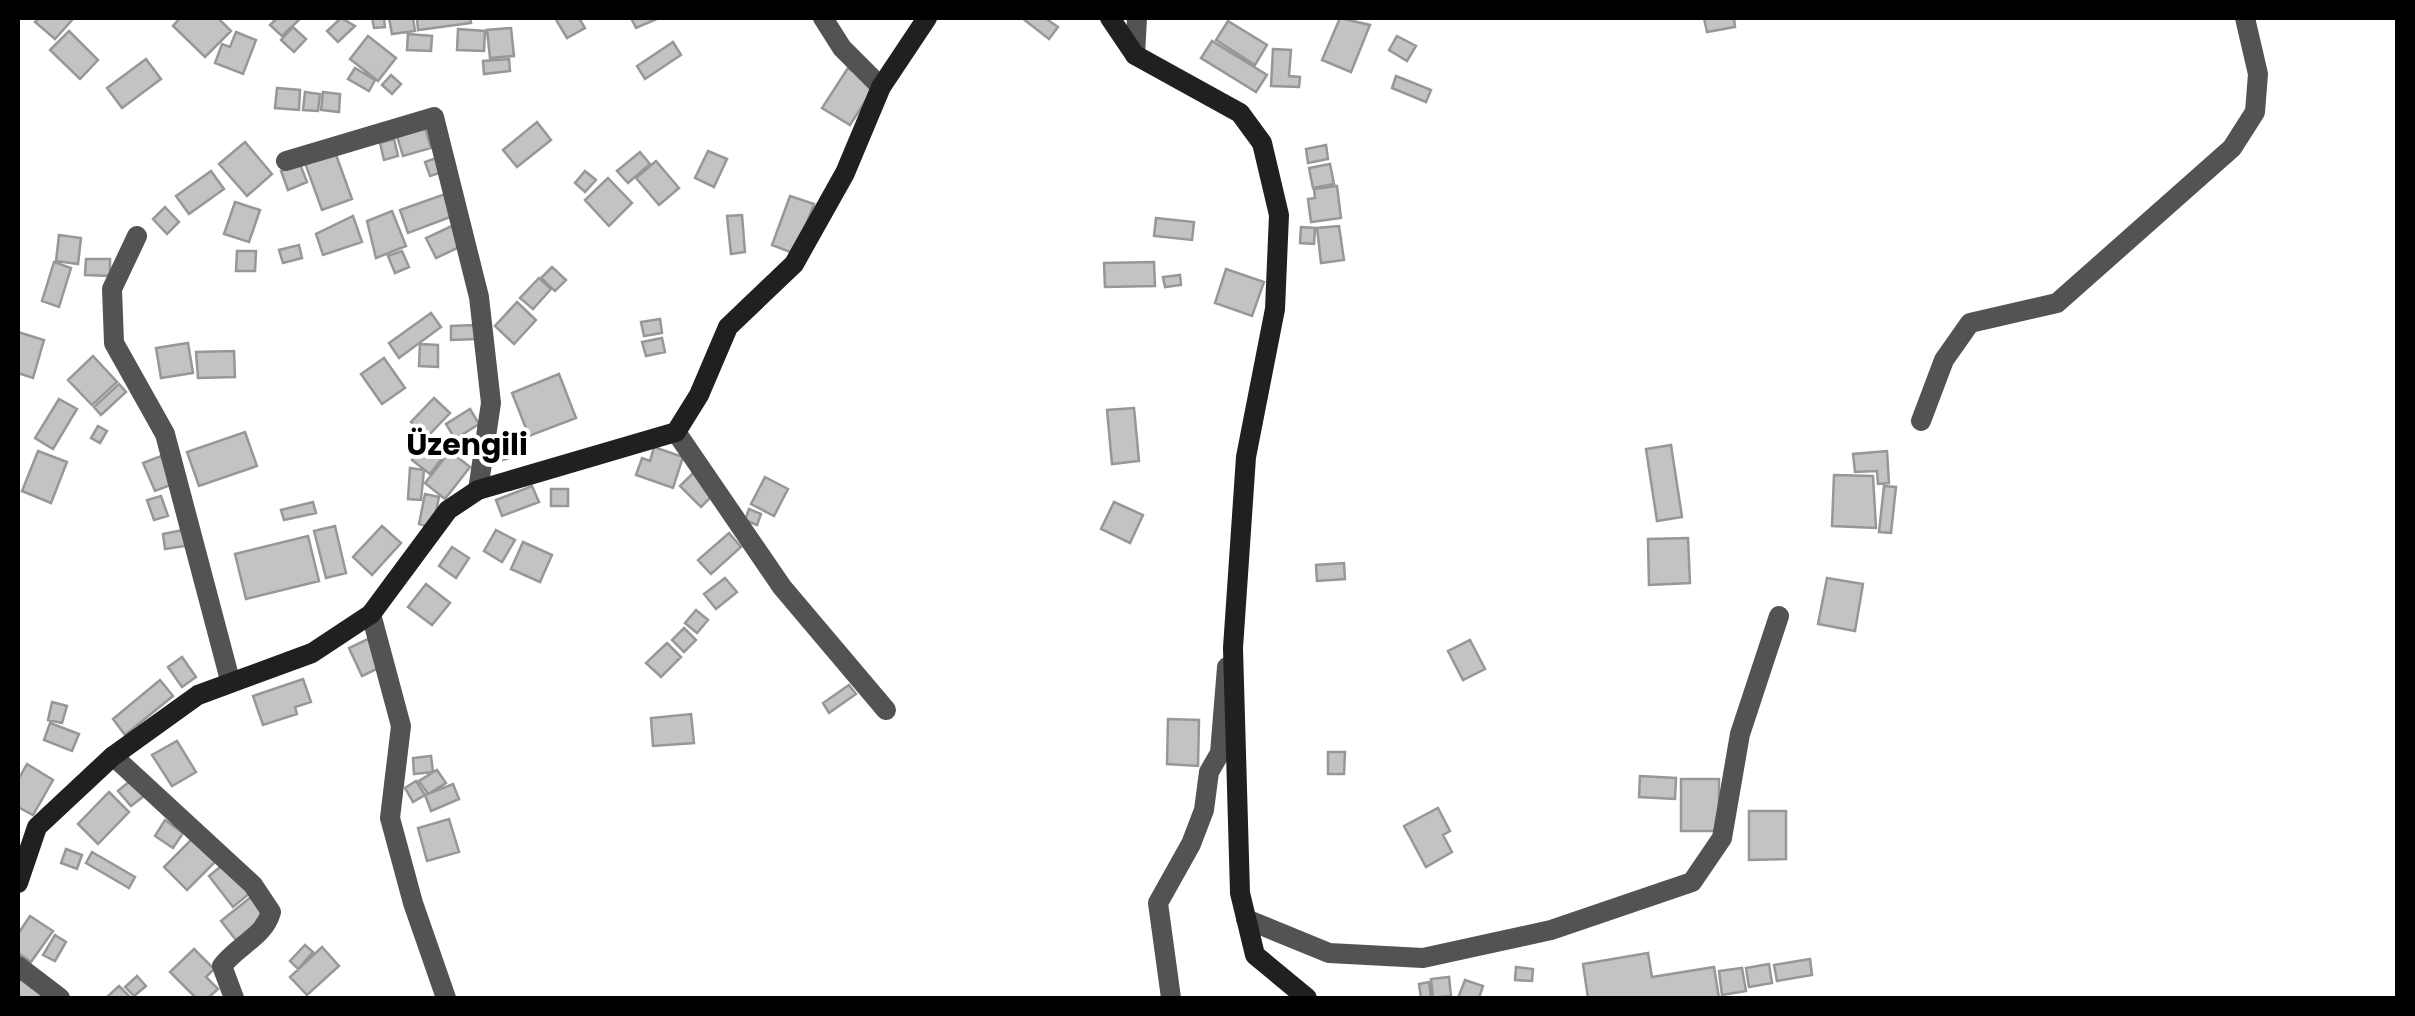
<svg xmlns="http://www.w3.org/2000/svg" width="2415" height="1016" font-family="Poppins,sans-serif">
  <rect width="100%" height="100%" fill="#fff"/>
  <path fill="#c3c3c3" stroke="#979797" stroke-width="2.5" d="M39,18H70L72,20L55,39L35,22Z
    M180,18H218L231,31L205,57L173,26Z
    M277,18H301L282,36L270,25Z
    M341,18L355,26L338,42L327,31Z
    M372,18H384L385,27L374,28Z
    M389,18H413L415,31L392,34Z
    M417,18H470L471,23L418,30Z
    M555,18H579L585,28L567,38Z
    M631,18H659L636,28Z
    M1022,18H1045L1058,27L1049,39Z
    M1340,18L1370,25L1351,72L1322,60Z
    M1704,18H1734L1735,27L1707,32Z
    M1228,21L1267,45L1255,65L1216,40Z
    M293,27L306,39L294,52L281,40Z
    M511,28L514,56L490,58L487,30Z
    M458,29L485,31L484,51L457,50Z
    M69,31L98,60L80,79L50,50Z
    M236,32L256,40L243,74L215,63L222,44L230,47Z
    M408,34L432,36L431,51L407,50Z
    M368,36L396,58L378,81L350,59Z
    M1397,36L1416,46L1407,61L1389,50Z
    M1212,41L1267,75L1256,92L1201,58Z
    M673,42L681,55L645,79L637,66Z
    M1273,49L1291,50L1289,76L1300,77L1299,87L1271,86Z
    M146,59L161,79L122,108L107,88Z
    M509,59L510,71L484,74L483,61Z
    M355,68L375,80L369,91L348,79Z
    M848,68L875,86L850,125L822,108Z
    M391,75L401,84L392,94L382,85Z
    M1396,76L1431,90L1426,102L1392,88Z
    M277,88L300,90L299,110L275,108Z
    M305,92L320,94L318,111L303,110Z
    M323,92L340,94L339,112L321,110Z
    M537,122L551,140L517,167L503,150Z
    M425,128L431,148L403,156L397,136Z
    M394,139L398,156L384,160L380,143Z
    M245,142L272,174L247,196L219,164Z
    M1326,145L1328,159L1308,163L1306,149Z
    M708,151L727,159L714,187L695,178Z
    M335,152L352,199L322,210L305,163Z
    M640,152L650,164L628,183L617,171Z
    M442,156L446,171L430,176L425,162Z
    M656,161L679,188L659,205L636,178Z
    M300,164L307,182L288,190L281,171Z
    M1330,164L1334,184L1313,188L1309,168Z
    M211,171L224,189L189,214L176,196Z
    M585,171L596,180L585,192L575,183Z
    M608,178L632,203L609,226L585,200Z
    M1337,186L1341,218L1311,222L1308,199L1315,198L1314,189Z
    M445,194L453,216L408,233L400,210Z
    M790,196L814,204L795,254L772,245Z
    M235,202L260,210L249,242L224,234Z
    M165,207L179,222L167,234L153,219Z
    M392,211L406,246L376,258L367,221Z
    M742,215L745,252L731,254L727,216Z
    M353,216L362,242L323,255L316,234Z
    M1156,218L1194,222L1192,240L1154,236Z
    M454,225L464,245L436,258L426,238Z
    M1339,226L1344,260L1321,263L1317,228Z
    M1301,227L1315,228L1314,244L1300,243Z
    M59,235L81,238L78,264L56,261Z
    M299,245L302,258L283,263L279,250Z
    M237,251H256L255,271H236Z
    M402,251L409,267L395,273L388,256Z
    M86,259H110V276L85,275Z
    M54,262L71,268L59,307L42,301Z
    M1154,262L1155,286L1105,287L1104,263Z
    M552,267L566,280L555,291L541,278Z
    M1226,269L1264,282L1252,316L1215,303Z
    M1180,275L1181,285L1165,287L1163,277Z
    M539,278L551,289L533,309L520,298Z
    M517,302L536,320L514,344L495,326Z
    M431,313L441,327L399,358L389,343Z
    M660,319L662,333L644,336L641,322Z
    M476,325L477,339L451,340V326Z
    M18,332L44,340L33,378L18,373Z
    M662,338L665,352L646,356L642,342Z
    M188,343L193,373L161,378L156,348Z
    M420,344L438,345V367L419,366Z
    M234,351L235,377L198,378L196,352Z
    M93,356L117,382L92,405L68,380Z
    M384,358L405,388L382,404L361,374Z
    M559,374L576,418L529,436L512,393Z
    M119,384L126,392L101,415L94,407Z
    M434,398L450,413L427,437L411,422Z
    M59,399L77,409L53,449L35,438Z
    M1134,408L1139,461L1112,464L1107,410Z
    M470,409L479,424L455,439L446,424Z
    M98,426L107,431L100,443L91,438Z
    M245,432L257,466L199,486L187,452Z
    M431,435L449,449L430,474L412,460Z
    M514,439L519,455L503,460L498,444Z
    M1671,445L1682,517L1657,521L1646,449Z
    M654,447L683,457L673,488L636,475L642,458L650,461Z
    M38,451L67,462L51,503L22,491Z
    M450,451L470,467L445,499L425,483Z
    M1887,451L1889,483L1878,484L1877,471L1855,472L1853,454Z
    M161,456L173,484L155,491L143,463Z
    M410,468L424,470L421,500L408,499Z
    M693,473L714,494L701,507L680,486Z
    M1834,475L1873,476L1876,528L1832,526Z
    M765,477L788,489L774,516L751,504Z
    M532,486L539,502L502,516L496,500Z
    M1884,486L1896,487L1891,533L1879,532Z
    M551,489H568V506H551Z
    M425,494L439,497L433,527L419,524Z
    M161,496L168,516L154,520L147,500Z
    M313,502L316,513L284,520L281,510Z
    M1114,502L1143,515L1130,543L1101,529Z
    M749,509L761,514L757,525L745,520Z
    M335,526L346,573L326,578L314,531Z
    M382,526L401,543L372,575L353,557Z
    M188,529L191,545L165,549L163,534Z
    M496,530L515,540L502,562L484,551Z
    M729,533L741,547L711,574L698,560Z
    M308,536L319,581L246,599L235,554Z
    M1688,538L1690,583L1649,585L1648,539Z
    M523,542L552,555L540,582L511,569Z
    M452,547L469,558L456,578L439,566Z
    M1344,563L1345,579L1317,581L1316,565Z
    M725,578L737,592L716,609L704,594Z
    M1827,578L1863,584L1855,631L1818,624Z
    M426,584L450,603L432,625L408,607Z
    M696,610L708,620L697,633L685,623Z
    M684,628L696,640L684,652L672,640Z
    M368,639L381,667L362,676L349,648Z
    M1470,640L1485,669L1463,680L1448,651Z
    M667,643L681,657L661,677L646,663Z
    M182,657L196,677L182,687L168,667Z
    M303,679L311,702L295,707L297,714L263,725L253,696Z
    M160,680L173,696L125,735L113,719Z
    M849,685L856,694L829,713L823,703Z
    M52,702L67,706L62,723L48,720Z
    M691,714L694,743L653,746L651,718Z
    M1168,719L1199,720L1198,766L1167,764Z
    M50,723L79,734L72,751L44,740Z
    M177,741L196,772L172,786L152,755Z
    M1328,752H1345L1344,774H1328Z
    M431,756L433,772L414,774L413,758Z
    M27,764L53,780L33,815L18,807V780Z
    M437,770L446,783L428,794L419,781Z
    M1640,776L1676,778L1675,799L1639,797Z
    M1681,779H1719V831H1681Z
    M131,780L144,796L131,806L118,791Z
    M416,781L425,795L413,802L405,788Z
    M453,784L459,799L431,811L425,795Z
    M109,792L129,812L98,844L78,824Z
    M1438,808L1450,831L1443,835L1452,852L1426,867L1404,826Z
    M1749,811H1786V859L1749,860Z
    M449,819L459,852L427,861L418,828Z
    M165,820L183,833L173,848L155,836Z
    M192,839L215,862L187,890L164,867Z
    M66,849L82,855L77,869L61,863Z
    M92,852L135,877L129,888L86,863Z
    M225,863L250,893L233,907L209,876Z
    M251,897L266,915L236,940L221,921Z
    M30,916L53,931L31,962L18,953V934Z
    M55,935L66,942L55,961L43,955Z
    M305,945L313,952L298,969L290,961Z
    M322,947L339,966L307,995L290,977Z
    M194,949L214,969L206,977L218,989L208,998H196L170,972Z
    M1648,953L1652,977L1714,967L1719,998H1588L1583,964Z
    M1810,959L1812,975L1777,981L1774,965Z
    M1769,964L1772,983L1749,987L1746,968Z
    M1516,967L1533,969L1532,981L1515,980Z
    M1742,968L1746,991L1722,995L1719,971Z
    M25,974L49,998H18V983Z
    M137,976L146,986L134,996L125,987Z
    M1449,977L1451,996L1433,998L1431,979Z
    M1465,980L1483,986L1479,998H1458Z
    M1429,982L1431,998H1421L1419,984Z
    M119,986L131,998H106Z"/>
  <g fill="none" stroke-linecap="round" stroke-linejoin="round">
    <path stroke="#535353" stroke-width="20" d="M823,18L842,48L881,87
      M1135,55L1137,18
      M286,161L434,117L479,297L491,403L478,490
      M137,236L112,289L114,343L165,434L230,680
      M1921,421L1944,360L1970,323L2057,303L2232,148L2255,112L2258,74L2245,18
      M676,432L782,587L886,710
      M371,614L401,726L390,818L413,903L446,998
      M113,756L253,885L271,912C264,937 238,945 222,966L234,998
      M1246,919L1329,953L1423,958L1551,930L1692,882L1722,838L1740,734L1779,616
      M18,966L60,998
      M1171,998L1158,903L1191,844L1204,810L1209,772L1220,753L1227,667"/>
    <path stroke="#202020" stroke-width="20" d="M1110,18L1135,55L1240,113L1262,143L1279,215L1275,309L1246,457L1233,648L1240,893L1255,955L1307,998
      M18,883L37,827L113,756L198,695L312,653L371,614L448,510L478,490L676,432L699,395L728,327L794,264L845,173L881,87L927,18"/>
  </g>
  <g text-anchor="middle" stroke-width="8" stroke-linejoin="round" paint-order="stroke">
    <g font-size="30" font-weight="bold" fill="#000" stroke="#fff">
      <text x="467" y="455">Üzengili</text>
    </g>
  </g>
  <rect width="2415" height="1016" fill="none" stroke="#000000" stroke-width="40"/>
</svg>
